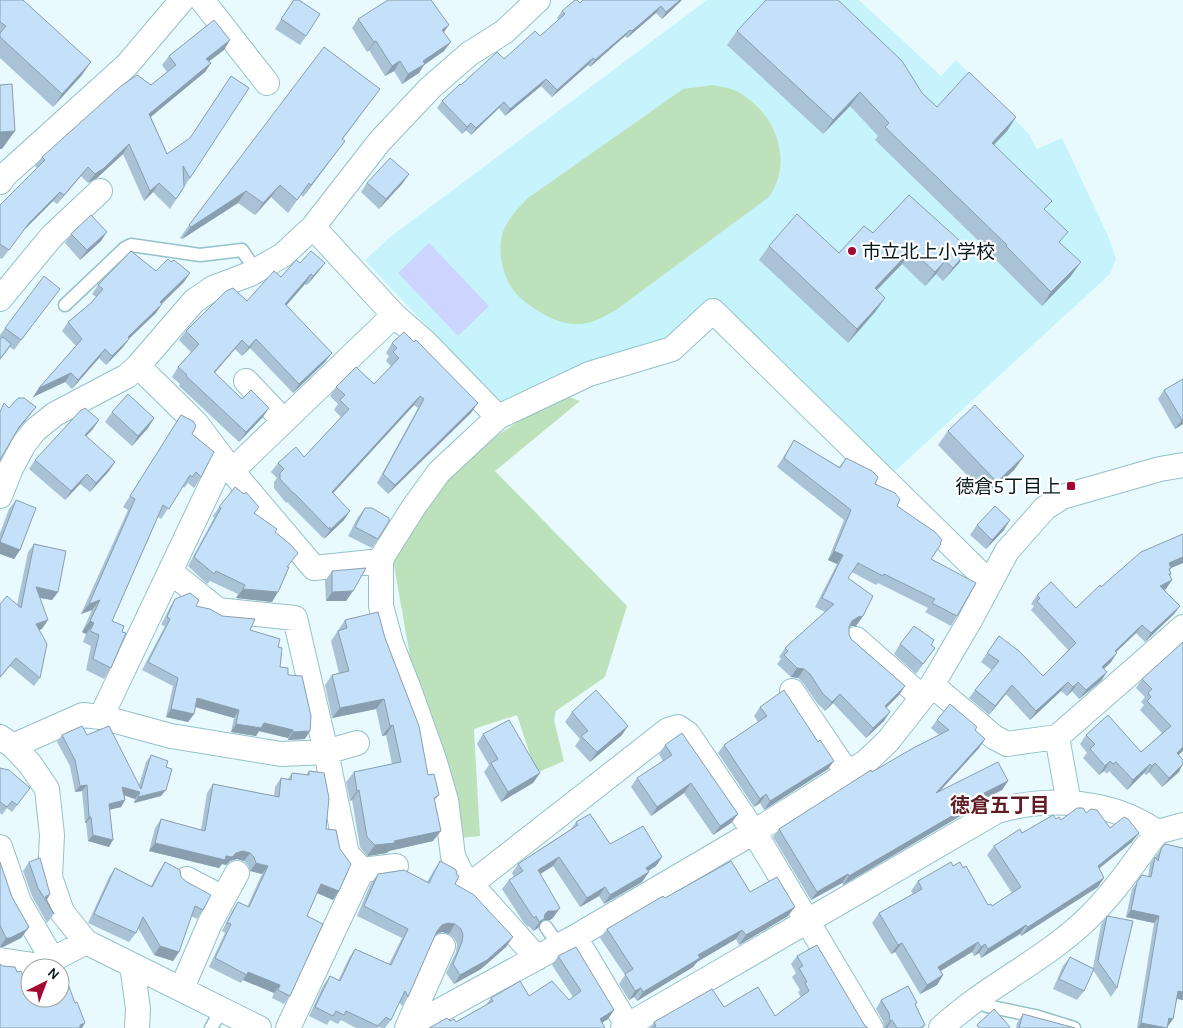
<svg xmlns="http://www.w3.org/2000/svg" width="1183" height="1028" font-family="Karla,'Noto Sans JP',sans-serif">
  <rect width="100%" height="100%" fill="#e8fafe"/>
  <path fill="#c7f4fc" d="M707,0H859L941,76L956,60L1029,134L1037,149L1062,138L1109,238L1116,259L1110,274L892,474L712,299L669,340L502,403L493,398L365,260L390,237Z"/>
  <path fill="#bde2bb" d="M714,85C722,87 733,88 740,93C776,114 794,161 769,197L616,310C605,316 594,323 581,324C575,324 567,324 562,322C547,318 523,303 514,291C502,276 497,250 503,232C508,218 518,208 528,198L683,89Z
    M561,394L580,401L495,471L627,606L605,677L556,711L554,720L564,761L536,773L517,715L474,729L480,836L451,839L415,685L392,554L454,472L493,438Z"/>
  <path fill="#cdd4ff" d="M429,243L489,306L458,336L398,273Z"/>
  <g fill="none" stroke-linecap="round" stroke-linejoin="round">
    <defs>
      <path id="service" d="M65,305L125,248L131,245L200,255L242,250L256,271
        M546,927L559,946
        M975,1000L987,1006L1035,1016L1074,1028
        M211,1028L222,1009"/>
      <path id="minor" d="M202,0L267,83
        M0,182L4,176L127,65L182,0
        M313,227L394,315L426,343L498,417
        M0,299L52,236L100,191
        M138,366L196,423L232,471L314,568L381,561
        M246,381L284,421
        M232,471L394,315
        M0,496L11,468L24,444L35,430L55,414L127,376L138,366L194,301L213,288L250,274L283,255L313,227L380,141L430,88L469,54L504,32L538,0
        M856,639L922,697
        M932,685L994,737L1007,744L1057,737
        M792,691L848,774
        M101,717L171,736L281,754L326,752L295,618L218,610L171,572
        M0,737L13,746L30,764L47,789L52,835L50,877L62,912L86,942L259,1028
        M357,743L326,752L347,854L362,870L396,866
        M13,746L83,715L101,717L223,460
        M1069,803L1057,737L1183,627
        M0,847L19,902L52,959
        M187,879L223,898
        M471,884L668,730L678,727L688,734L754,832L871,1028
        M575,937L629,1028
        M537,958L461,873L453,856L446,800L434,759L409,689L391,643L381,606V561L384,554L413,508L439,472L498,417L589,374L672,349L713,311L990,583
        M0,960L40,966L86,942
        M132,965L138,1009L137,1028
        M182,988L210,923L237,873
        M288,1028L362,870
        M407,1028L443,946
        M408,1028L575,937L754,832L866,762L888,741L932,685L969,622L1007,551L1045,508L1062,497L1160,469L1183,465
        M623,1028L997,811C1049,796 1112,800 1157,832
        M941,1028C986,986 1044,961 1088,918C1115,892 1135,861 1157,832L1183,825"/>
    </defs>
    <use href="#service" stroke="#94c1ca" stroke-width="15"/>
    <use href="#minor" stroke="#94c1ca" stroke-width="26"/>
    <use href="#service" stroke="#fff" stroke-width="12"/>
    <use href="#minor" stroke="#fff" stroke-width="24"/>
  </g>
  <path fill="#a9c2d6" d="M0,0L82,75L53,107L0,58Z
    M293,0L306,36L300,45L275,29Z
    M681,1L662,19L656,13L627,38L625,36L590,67L588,65L552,97L541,86L505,116L499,108L471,135L466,130L462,134L437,108L442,101L461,85L540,36L559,20L557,18L562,11L580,3Z
    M358,19L444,32V51L424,65L419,73L402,84L394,71L385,76L369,50L367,52L352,28Z
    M737,31L922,93L937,107L1016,117L1007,131L994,145L1045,210L1060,243L1071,276L1042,306L996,260L997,259L875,140L878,136L850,106L823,134L727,45Z
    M224,50L209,61L211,63L205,72L151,117L167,154L190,139V178L170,209L153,192L144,201L123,154L97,178L88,183L81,176L57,204L53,201L22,232L2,259L0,258V205L37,168L35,166L42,157L151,85L167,72L162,65L169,56Z
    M380,89L343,139L336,153L303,197L301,195L288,213L271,197L255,215L238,203L182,239L180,238L189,225Z
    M409,174L402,184L379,209L361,192L367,183Z
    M873,233L969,249L959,263L943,281L936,274L925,286L902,264L877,290L885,298L875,312L848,343L759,260L769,246L839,253Z
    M71,234L101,241L80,260L65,243Z
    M300,263H325L318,272L307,285L305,284L286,305L332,353L325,362L293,393L250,348L242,356L235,349L215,373L242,399L269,408L262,418L239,442L179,386L180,384L172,377L178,367L191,352L179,340L186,331L247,301Z
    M156,271L184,282L162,304L156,313L129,339L123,347L106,365L99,358L72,389L65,382L33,397L39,388L76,346L62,331L68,322L91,303L96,297L92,294L98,285Z
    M53,298L14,350L10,347L0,360V335L5,328Z
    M392,343L471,413L388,494L377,483L418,408L414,405L333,493L344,520L324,539V537L323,538L287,502L286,503L274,488V482L277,478L271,472L278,463L304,457L341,417L334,410L338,404L330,396L336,387L374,384L391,366L386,361L389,356L386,353Z
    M1183,379V424L1175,429L1158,399L1164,390Z
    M112,412L154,418L148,428L132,446L105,422Z
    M181,415L192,434L201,477L194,488L188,483L184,488L183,486L161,519L158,517L112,621L122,632L111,668L104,679L86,670L91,646L83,642L86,634L82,632L92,610L81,614L128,510L123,507Z
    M99,420L86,436L115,462L109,471L90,492L80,484L65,500L29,469L35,460Z
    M948,431L1024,456L1014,470L987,496L938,445Z
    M794,440L839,467L846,458L875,484L897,506L931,559L957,616L951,626L925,612L928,608L878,583L876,585L852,572L848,578L863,616L856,626H851L849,628V634L851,639L905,686L899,695L886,708L884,721L866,738L833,703L825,711L817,703L803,683L798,678L791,677L777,664L781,659L779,657L785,648L825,612L815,607L837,564L828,560L844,520L777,467Z
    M16,500L20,550L14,559L0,554V533L9,509Z
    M219,507H259L254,513L275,532L287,567L272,602L236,598L238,594L210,581L207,584L188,566L214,518L213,516Z
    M365,508L378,539L372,548L348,536L358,517Z
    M977,525L1004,530L986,549L970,535Z
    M1183,534V563L1171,568L1170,570L1171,574L1166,589L1164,590L1180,606L1174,614L1145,642L1136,633L1116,652L1111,662L1104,669L1107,672L1101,681L1079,699L1072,691L1067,696L1061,691L1030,720L1006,694L989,715L969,698L975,690L992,670L981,662L999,636L1043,676L1068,650L1031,610L1034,606L1031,604L1037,595L1076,608L1101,587Z
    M34,544L58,592L52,600L40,598L42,629L39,630L40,678L34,686L10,666L17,605L28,552Z
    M332,571L353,591L346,601H326L325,581Z
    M175,599L222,616L250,630L278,647L280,667L288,675L305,739L288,740V738L259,731L256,736L231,732L234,718L195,707L194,714L188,722L166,717L173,686L142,670L165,626L161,625L170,607Z
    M345,620L385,638L428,775L439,795L434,801L433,841L389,851L387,853L367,856L360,847L352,800L350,801L346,782L354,772L392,764L386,735L382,736L376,709L332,718L325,685L332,675L339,673L331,641Z
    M1183,642V751L1178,755L1179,772L1162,787L1149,772L1146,775L1144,773L1127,790L1109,771L1107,774L1104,771L1099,775L1083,758L1087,753L1080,744L1086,735L1141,752L1162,733L1140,710L1144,705L1141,702L1145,697L1136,688L1142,679Z
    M900,644L931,645L935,648L916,674L894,654Z
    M760,707L828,769L764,810L760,803L754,807L718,753L724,745L758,722L754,716Z
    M572,712L622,735L590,762L575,746L580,739L565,722Z
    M937,720L975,730L985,739L979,748L940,791L1008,781L1002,790L984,799L979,805L843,885L842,883L811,900L773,837L779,829L872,772L939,735L931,728Z
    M483,734L540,773L533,783L501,802L484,772L489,765L477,744Z
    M62,735H87L139,785L146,762L151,755L166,767L161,796L134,803L135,799L124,795L125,800L121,807L109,810V847L88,841L86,823H85L82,791L75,792L70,766L57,742Z
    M665,745L738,814L731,823L713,835L684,793L651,816L631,787L637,778L663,761L659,754Z
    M0,768L30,788L12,812L7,808L2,815L0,813Z
    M309,771L326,829L333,900L317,893L307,916L290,996L284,1004L272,998L274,993L243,980L241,983L209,967L225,933L222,931L232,911L238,902L247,907L262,874L250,871L248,865L244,861L237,859L230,861L226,865L222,864L219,868L149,851L155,828L161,819L201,830L207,793L213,784L274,796L275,787L281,778L288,779L292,773L306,775Z
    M1086,813L1132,842L1099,868L1098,887L1021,936L1020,934L981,958L979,953L974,956L972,952L941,971L943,975L937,985L920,994L895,952L891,954L872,923L879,913L913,894L911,891L918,881L953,866L963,868L988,905L992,906L1012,893L987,855L994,846L1022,833L1056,819L1061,820Z
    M576,822L610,844L662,857L656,866L648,871L642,882L604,904L599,896L580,907L553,866L540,874L553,918L550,920H543L538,928L533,931L529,926L528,927L524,923L502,889L509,880L514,877L512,873L518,864L571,829Z
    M1165,844L1183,848V1000L1177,999L1173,1019L1168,1026L1167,1028H1137L1154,923L1126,917L1132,889L1142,875L1148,877L1150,864L1155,857L1156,858V856Z
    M440,861L456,874L455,884L506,947L481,969L454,984L446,973L456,952L457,944L454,938L449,934L442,932L435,935L408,997L402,1006L399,1002L391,1020L385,1028H382L379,1027L378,1028H356L341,1020L338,1024L330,1020L327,1025L309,1016L323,986L330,976L338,981L349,958L355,949L389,964L402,938L357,916L371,883L378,874L427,882L434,870Z
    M0,862L12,897L29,927L21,938L3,947H0Z
    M29,862L50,894L47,900L54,914L47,923L32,896L23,871Z
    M165,862L181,877L203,910L197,919L191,916L179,952L173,961L154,955L138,928L136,933L129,942L88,923L109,877L115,868L151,886L159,871Z
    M750,892L788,916L739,945L736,939L697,962L693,967L637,1001L634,997L629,1000L619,984L625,975L600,938L607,929L665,898Z
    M1107,916L1117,988L1111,997L1093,970L1084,991L1077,1000L1053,989L1063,966L1070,957L1093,968L1101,925Z
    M558,956L614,1010L608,1019L602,1023L428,1028L450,1021L456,1022L486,1005L491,998L529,996L569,1000L573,997L552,965Z
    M797,956L868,1028H650L654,1022L724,1007L775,1016L801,997L798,992L800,990L792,977L796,973L791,964Z
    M881,1000L915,1005L925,1025L923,1028H884L883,1021L876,1009Z
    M1023,1014L1075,1028H1016L1017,1023Z"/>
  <path fill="#899eae" d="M680,0H682L662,19L666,12Z
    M661,6L656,13L627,38L632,31Z
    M449,25L442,35V30Z
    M630,30L625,36L590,67L595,60Z
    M230,40L224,50L199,69L206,59Z
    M376,41L369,50L367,52L374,42Z
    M451,42L444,51L424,65L419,73L402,84L408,74L423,61Z
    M593,58L588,65L552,97L557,90Z
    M400,61L394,71L385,76L392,66Z
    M91,62L82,75L53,107L62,94Z
    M211,63L205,72L143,123L149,114Z
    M546,79L541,86L505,116L510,109Z
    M860,92L850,106L823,134L833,120Z
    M504,102L499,108L471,135L476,128Z
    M1016,117L1007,131L982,157L992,143Z
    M471,123L466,130L462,134L467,127Z
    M15,131L2,149H0V132Z
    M345,141L303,197L311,185Z
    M129,144L123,154L97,178L88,183L95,174Z
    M88,167L81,176L57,204L64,195Z
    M409,174L402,184L379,209L386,199Z
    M159,183L153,192L144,201L150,191Z
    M280,185L271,197L255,215L263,203Z
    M246,191L238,203L182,239L191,227Z
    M60,192L53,201L22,232L2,259L29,223Z
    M107,232L101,241L80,260L87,250Z
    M969,249L959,263L943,281L953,268Z
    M911,250L902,264L865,302L875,288Z
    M945,261L936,274L925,286L935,272Z
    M1081,262L1071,276L1042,306L1051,292Z
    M325,263L318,272L307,285L313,276Z
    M190,273L184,282L154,311L160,302Z
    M311,274L305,284L279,314L285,304Z
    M885,298L875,312L848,343L857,329Z
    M162,304L156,313L121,346L128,337Z
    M129,339L123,347L106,365L112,356Z
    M256,339L250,348L242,356L249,347Z
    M242,340L235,349L207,381L214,372Z
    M105,349L99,358L72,389L78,380Z
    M332,353L325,362L293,393L299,384Z
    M71,373L65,382L33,397L39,388Z
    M420,396L414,405L326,501L332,492Z
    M478,403L471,413L388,494L395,485Z
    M36,407L30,415L13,436L19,427Z
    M269,408L262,418L239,442L246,432Z
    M154,418L148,428L132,446L138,436Z
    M1183,419V424L1175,429L1182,420Z
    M99,420L93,429L79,444L85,435Z
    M1024,456L1014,470L987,496L997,482Z
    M115,462L109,471L90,492L96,483Z
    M87,474L80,484L65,500L71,491Z
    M350,511L344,520L324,539L330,530Z
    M1010,520L1004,530L986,549L992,540Z
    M0,542L20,550L14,559L0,554Z
    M834,551L843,555L837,564L828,560Z
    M1183,557V563L1171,568L1165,577L1169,563Z
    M1172,580L1166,589L1154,595L1160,586Z
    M36,587L58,592L52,600L30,596Z
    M243,589L278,592L272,602L236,598Z
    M353,591L346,601H326L332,592Z
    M100,600L92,610L81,614L89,604Z
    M1180,606L1174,614L1145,642L1151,633Z
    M863,616L856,626H851L845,630L852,621L858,617Z
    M48,620L42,629L30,633L36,624Z
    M90,621L94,623L86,634L82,632Z
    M1142,625L1136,633L1109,659L1115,651Z
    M1117,653L1111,662L1096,676L1102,667Z
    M16,658L10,666L0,678V677Z
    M797,668L804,669L798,678L791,677Z
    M1107,672L1101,681L1079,699L1086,690Z
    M1068,682L1061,691L1030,720L1036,711Z
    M1078,682L1072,691L1067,696L1073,687Z
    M1012,685L1006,694L989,715L995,706Z
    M905,686L899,695L879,715L885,706Z
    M840,694L833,703L825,711L832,702Z
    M197,698L239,710L234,718L192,706Z
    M384,699L376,709L332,718L340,708Z
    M171,709L194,714L188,722L166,717Z
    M890,712L884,721L866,738L873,728Z
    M264,723L293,730L288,738L259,731L256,736L231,732L236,724Z
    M393,725L386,735L382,736L390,726Z
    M628,726L622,735L590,762L597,752Z
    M310,731L305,739L288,740L293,732Z
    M985,739L979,748L930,802L936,793Z
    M1183,747V751L1170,762L1177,753Z
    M834,761L828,769L764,810L770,801Z
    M1110,761L1104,771L1099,775L1105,766Z
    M1155,763L1149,772L1146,775L1152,766Z
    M1150,764L1144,773L1127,790L1133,780Z
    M1183,764L1179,772L1162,787L1169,778Z
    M540,773L533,783L501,802L508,792Z
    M1008,781L1002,790L984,799L979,805L843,885L849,876L984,793Z
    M691,783L684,793L651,816L657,807Z
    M87,785L82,791L75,792L80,786Z
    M122,787L140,792L135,799L117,793Z
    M166,790L161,796L134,803L138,797Z
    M359,790L352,800L350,801L357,791Z
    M766,794L760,803L754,807L760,799Z
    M125,800L121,807L104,811L109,804Z
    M738,814L731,823L713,835L720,826Z
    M89,817H91L86,823H85Z
    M441,831L433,841L389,851L387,853L367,856L375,845Z
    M1139,833L1132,842L1091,875L1098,866Z
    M93,835L113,840L109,847L88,841Z
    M155,843L226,856L243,851L250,853L244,861L237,859L230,861L226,865L222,864L219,868L149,851Z
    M559,857L553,866L532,879L538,870Z
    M662,857L656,866L639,877L646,868Z
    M256,863L268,866L262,874L250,871Z
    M649,872L642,882L604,904L610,895Z
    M848,874L842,883L811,900L817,892Z
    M1104,878L1098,887L1021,936L1028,927Z
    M321,884L339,891L333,900L315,892Z
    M605,887L599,896L580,907L587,898Z
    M50,894L46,901L45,897Z
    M795,907L788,916L739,945L746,935Z
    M560,908L553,918L550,920H543L538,928L533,931L548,911Z
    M1131,910L1159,916L1154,923L1126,917Z
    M448,923L455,924L449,934L442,932L435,935L437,931L442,925Z
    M1026,925L1020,934L981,958L988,949Z
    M29,927L21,938L3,947H0L6,938Z
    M742,930L736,939L697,962L693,967L637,1001L643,992L698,955Z
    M513,937L506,947L481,969L454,984L460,975Z
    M978,942L972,952L932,976L938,967Z
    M902,943L895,952L891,954L898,945Z
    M985,944L979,953L974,956L981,947Z
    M160,946L179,952L173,961L154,955Z
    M248,972L280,985L274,993L243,980Z
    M943,975L937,985L920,994L927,985Z
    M641,988L634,997L629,1000L635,991Z
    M1178,991L1183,992V1000L1173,998Z
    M614,1010L608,1019L593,1028L600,1019Z
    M1169,1018L1173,1019L1168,1026L1164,1025Z
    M892,1020L887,1028H885L890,1021Z
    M85,1023L82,1028H78L80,1025Z
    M1141,1023L1167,1028H1138Z"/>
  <path fill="#c4e1f9" stroke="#899eae" d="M0,0H23L91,62L62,94L0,37V33L6,26L0,22Z
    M294,0H299L320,14L306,36L281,19Z
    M388,0H431L449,25L442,30L451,42L423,61L425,64L408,74L400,61L392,66L376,41L374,42L358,19Z
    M575,0H577L580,3L583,0H680L666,12L661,6L632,31L630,30L595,60L593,58L557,90L546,79L510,109L504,102L476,128L471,123L467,127L442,101L460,84L461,85L497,52L504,59L535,31L540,36L565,14L562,11Z
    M766,0H838L902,61L922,93L937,107L969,72L1016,117L992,143L1052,201L1044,209L1068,232L1059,242L1081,262L1051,292L1006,246L1007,245L885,127L889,123L860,92L833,120L737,31Z
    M214,20L230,40L206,59L211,63L149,114L167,154L190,138L231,76L249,88L190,178L183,166L184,187L176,199L159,183L150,191L129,144L104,168L95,174L88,167L64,195L60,192L29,223L9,250L0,244V205L45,160L42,157L121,86L137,75L151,85L176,65L169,56Z
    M324,47L380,89L342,139L345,141L311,185L309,183L297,200L280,185L263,203L246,191L191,227L189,225Z
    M12,84L15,131L0,132V85Z
    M390,158L409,174L386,199L367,183Z
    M909,195L969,249L953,268L945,261L935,272L911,250L875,288L885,298L857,329L769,246L797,214L839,253L864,226L873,233Z
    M91,215L107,232L87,250L71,234Z
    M131,251L156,271L168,259L171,262L174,260L190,273L160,302L162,304L128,337L129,339L112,356L105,349L78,380L71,373L39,388L82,339L68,322L91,303L103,289L98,285Z
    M311,251L325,263L313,276L311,274L285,304L332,353L299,384L256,339L249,347L242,340L214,372L242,399L251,390L269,408L246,432L186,376L187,375L178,367L199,344L186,331L226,291L233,288L247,301L274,271L281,277L296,260L300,263Z
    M44,276L60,289L21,340L5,328Z
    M404,332L414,342L416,340L478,403L395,485L383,474L424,399L420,396L332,492L350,511L330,530V527L329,529L294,493H293L280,479V473L284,469L278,463L296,447L304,457L349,409L340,400L345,395L336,387L356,367L374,384L399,358L393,352L397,348L392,343Z
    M3,337L11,344L0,359V339Z
    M1183,379V419L1182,420L1164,390Z
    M128,394L154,418L138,436L112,412Z
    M18,398H24L36,407L19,427L0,460V412L4,403L9,408Z
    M975,405L1024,456L997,482L948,431Z
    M85,408L99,420L85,435L115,462L96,483L87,474L71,491L35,460L80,411Z
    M181,415L193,421L196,426L192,434L214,452L201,477L196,472L192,477L190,475L169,509L163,505L112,621L124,626L122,632L126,633L111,668L93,659L99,635L90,631L94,623L90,621L100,600L89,604L135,499L130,496Z
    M794,440L840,468L846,458L872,471L878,477L875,484L895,493L900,499L897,506L935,532L942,540L940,543L941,544L931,559L976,583L957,616L932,603L935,599L884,574L883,576L858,563L848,578L873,596L863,616L858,617L852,621L849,627V634L851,639L905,686L885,706L890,712L873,728L840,694L832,702L823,694L810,674L804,669L797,668L784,655L788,651L785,648L834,604L822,598L843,555L834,551L851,510L784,458Z
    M235,487L244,494L246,492L259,507L254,513L277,529L275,532L290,544L298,553L287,567H289L278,592L243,589L245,585L216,571L214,574L194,557L221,508L219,507Z
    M16,500L36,508L20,550L0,542Z
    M995,506L1010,520L992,540L977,525Z
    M365,508H372L389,518V521L378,539L355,527Z
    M1183,534V557L1169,563L1171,568L1169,569L1171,574H1169L1172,580L1160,586L1180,606L1151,633L1142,625L1115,651L1117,653L1102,667L1107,672L1086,690L1078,682L1073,687L1068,682L1036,711L1012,685L995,706L975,690L999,661L987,653L999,636L1019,651L1043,676L1076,643L1037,601L1040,598L1037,595L1051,582L1076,608L1100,585L1101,587L1141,552Z
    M34,544L66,551L58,592L36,587L48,620L36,624L47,644L40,678L16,658L0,677V604L7,596L21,608Z
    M366,568L353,591L332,592V571Z
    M190,593L199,600L196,606L210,609L222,616L255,619L250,630L280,639L278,647L282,648L280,667L288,668V675L302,676L311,716L310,731L293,732V730L264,723L261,728L236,724L239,710L197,698L194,714L171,709L178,678L148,662L170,619L167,617L175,599Z
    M378,612L385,638L419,726L428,775L434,774L439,795L434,798L441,831L394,841L395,843L375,845L367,837L359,790L357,791L354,772L401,762L393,725L390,726L384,699L340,708L332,675L349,671L338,631L347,628L345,620Z
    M914,626L934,640L931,645L935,648L923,664L900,644Z
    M1183,642V747L1177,753L1183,760V764L1169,778L1155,763L1152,766L1150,764L1133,780L1116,762L1113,764L1110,761L1105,766L1090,749L1095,744L1086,735L1108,715L1141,752L1171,726L1147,701L1151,697L1148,693L1152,689L1142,679Z
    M596,690L628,726L597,752L581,736L588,731L572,712Z
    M784,690L818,742L820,740L834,761L770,801L766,794L760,799L724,745L767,716L760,707Z
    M950,704L977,727L975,730L985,739L936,793L998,762L1008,781L984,793L986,796L849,876L848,874L817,892L779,829L871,770L872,772L915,747L949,730L937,720Z
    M509,720L540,773L508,792L491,763L498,759L483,734Z
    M82,726L87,735L109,726L141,789L151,755L168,761L166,767L172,769L166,790L138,797L140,792L122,787L125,800L109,804L113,840L93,835L91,817H89L87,785L80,786L75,760L62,735Z
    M682,733L738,814L720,826L691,783L657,807L637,778L672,755L665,745Z
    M0,768L9,770L30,788L17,805L12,801L7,807L0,802Z
    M309,771L324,773L329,798L326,829L336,830L340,849L351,864L339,891L321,884L307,916L323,924L290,996L278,990L280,985L248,972L247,975L215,958L231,924L227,923L238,902L249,907L268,866L256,863L254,857L250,853L243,851L236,853L232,857L226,856L225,860L155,843L161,819L205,831L213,784L279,797L281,778L291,780L292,773L309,775Z
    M1077,808H1083L1086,813L1091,809L1097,810L1110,828L1124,817L1128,819L1139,833L1098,866L1104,878L1028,927L1026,925L988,949L985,944L981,947L978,942L938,967L943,975L927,985L902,943L898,945L879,913L922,889L918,881L951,862L953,866L960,862L963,868L966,866L988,905L991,904L992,906L1021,887L994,846L1020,829L1022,833L1053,815L1056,819L1059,817L1061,820Z
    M590,814L610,844L643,826L662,857L646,868L649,872L610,895L605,887L587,898L559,857L538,870L560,908L556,911H548L545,914L544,919L539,922L536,916L534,918L531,914L509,880L523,871L518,864L578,825L576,822Z
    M1165,844L1183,848V992L1178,991L1173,1019L1169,1018L1167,1028L1141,1023L1159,916L1131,910L1137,882L1142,875L1151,877L1155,857L1158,861L1161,849Z
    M40,858L50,894L45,897L54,914L38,888L29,862Z
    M440,861L455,869L457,872L456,874L459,876L455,884L474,895L513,937L487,960L460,975L453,964L462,942L463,935L461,929L455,924L448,923L442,925L437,931L408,997L405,991L391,1020L386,1017L378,1026L346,1011L344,1015L336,1011L333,1016L315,1007L330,976L340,981L355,949L391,965L408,929L364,906L378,874L404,870L429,883Z
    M731,861L750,892L777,877L795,907L746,935L742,930L698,955L700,958L643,992L641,988L635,991L625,974L633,969L607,929L663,896L665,898Z
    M0,862L12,897L29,927L27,928L28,929L10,938H6L0,925Z
    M165,862L180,870L181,877L187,882L211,895L203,910L195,906L179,952L160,946L143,917L136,933L94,914L115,868L152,887Z
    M1107,916L1133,921L1117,988L1098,961Z
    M817,945L865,1026L868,1028H653L656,1026L654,1022L712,989L724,1007L758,987L775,1016L809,991L805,983L807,982L799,968L803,966L797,956Z
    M576,947L614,1010L600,1019L605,1028H429L447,1018L450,1021L454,1019L456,1022L493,1001L491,998L520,981L529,996L552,981L569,1000L581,991L558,956Z
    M1070,957L1094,969L1084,991L1059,979Z
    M0,964L3,966L15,967L17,972L21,971L26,983L30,982V998H60V971L63,970L75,1003L77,1002L85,1023L80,1025V1028H0Z
    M908,986L917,1003L915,1004L925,1025L920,1028H897L892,1020L890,1021L889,1013L881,1000Z
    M994,1009L1010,1027L1009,1028H979L977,1025Z
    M1023,1014L1075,1028H1019Z"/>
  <g fill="#a40830" stroke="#fff" stroke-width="2">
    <circle cx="852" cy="251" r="5"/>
    <rect x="1066" y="481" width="10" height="10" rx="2.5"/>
  </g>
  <g text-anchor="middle" stroke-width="4.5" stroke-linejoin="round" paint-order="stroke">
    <g font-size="19" fill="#07191c" stroke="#fff" text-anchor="start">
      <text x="862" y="258">市立北上小学校</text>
      <text x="1061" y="493" text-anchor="end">徳倉5丁目上</text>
    </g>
    <g font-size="20" font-weight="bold" fill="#601b23" stroke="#fff">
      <text x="1000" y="812">徳倉五丁目</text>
    </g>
  </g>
  <g transform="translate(45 983) rotate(42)"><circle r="24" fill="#ffffff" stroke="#9ca3a4"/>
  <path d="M0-4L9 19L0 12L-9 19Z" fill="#a40830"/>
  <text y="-8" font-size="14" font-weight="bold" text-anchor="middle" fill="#07191c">N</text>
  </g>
</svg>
